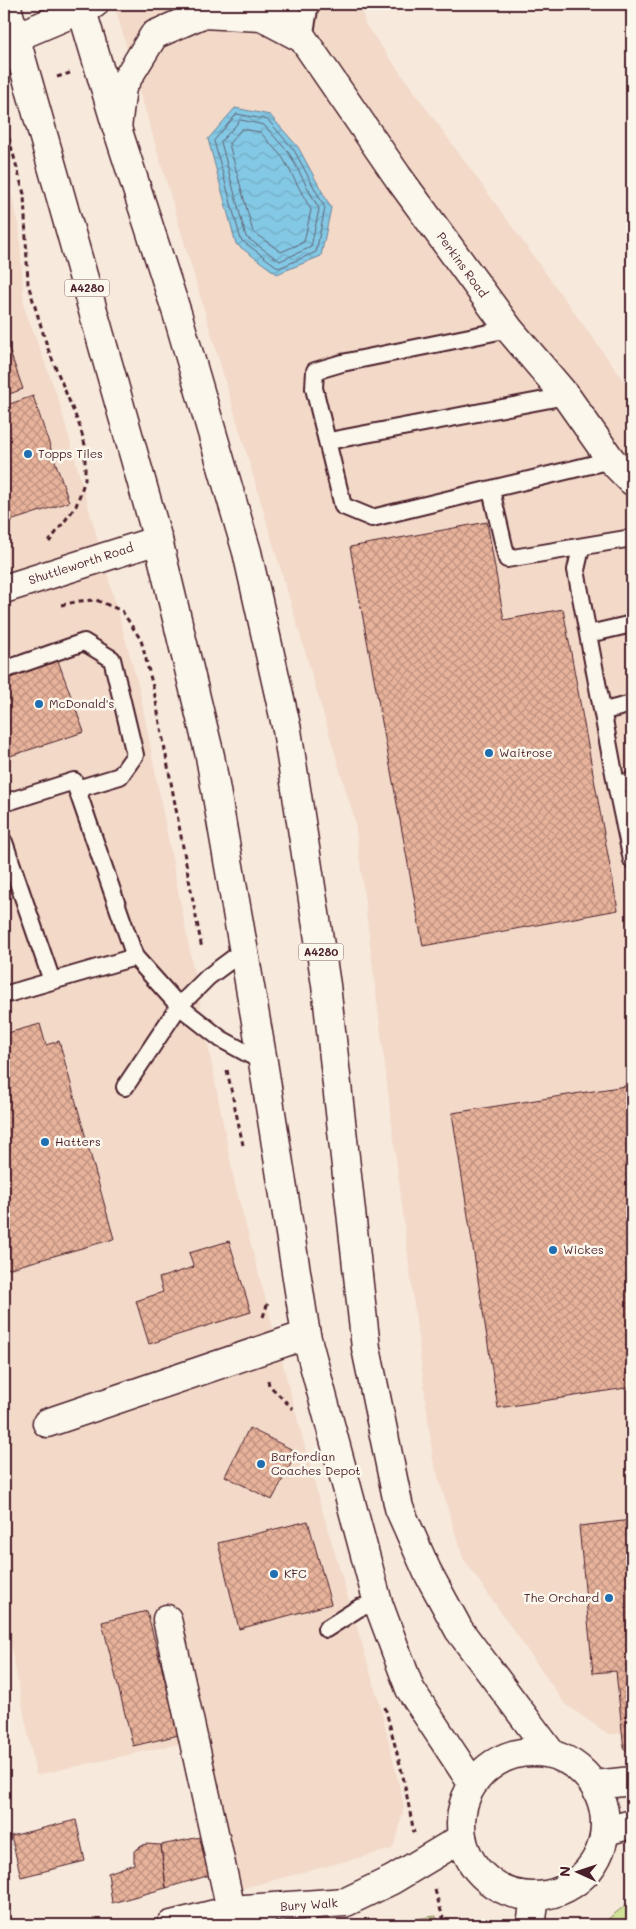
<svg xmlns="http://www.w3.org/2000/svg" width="636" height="1929" font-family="Mali,sans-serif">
  <defs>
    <pattern id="forest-crowns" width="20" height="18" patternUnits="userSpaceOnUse" patternTransform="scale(1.25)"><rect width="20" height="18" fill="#cee398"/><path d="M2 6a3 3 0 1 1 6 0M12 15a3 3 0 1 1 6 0" fill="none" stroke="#b2c283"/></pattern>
    <pattern id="water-waves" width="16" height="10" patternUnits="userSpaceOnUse" patternTransform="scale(1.25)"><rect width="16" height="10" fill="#83c8e4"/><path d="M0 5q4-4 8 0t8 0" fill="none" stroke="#73abc4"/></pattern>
    <pattern id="building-cross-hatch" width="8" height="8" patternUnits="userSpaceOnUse" patternTransform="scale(1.25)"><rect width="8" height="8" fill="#e8b39b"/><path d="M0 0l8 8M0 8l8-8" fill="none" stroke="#be917f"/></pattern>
  </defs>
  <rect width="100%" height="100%" fill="#f7e9dc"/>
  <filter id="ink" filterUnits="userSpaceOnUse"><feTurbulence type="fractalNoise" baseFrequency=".02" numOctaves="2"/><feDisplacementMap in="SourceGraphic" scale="10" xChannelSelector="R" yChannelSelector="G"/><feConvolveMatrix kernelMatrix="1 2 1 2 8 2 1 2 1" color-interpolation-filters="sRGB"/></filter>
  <g filter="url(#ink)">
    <path fill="#f2d9c8" d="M114,4H361L365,24L632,392V1733L608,1734L565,1704L463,1558L433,1460L355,821Z
      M4,167L19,225L24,307L58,398L139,688L235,1185L319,1500L380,1705L404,1806L398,1834L392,1849L216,1895L178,1744L36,1775L4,1610Z"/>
    <path fill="url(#forest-crowns)" stroke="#8c8162" d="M632,1900V1925H602L603,1923Z
      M436,1916L438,1925H372Z"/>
    <path fill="url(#water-waves)" stroke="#6c849a" d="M235,108L270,115L298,147L331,208L321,256L277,274L236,244L208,139Z"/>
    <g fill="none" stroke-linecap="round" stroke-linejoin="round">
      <path stroke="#616375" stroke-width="1" d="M237,114L268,120L294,150L325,208L316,252L279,268L241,240L214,141Z
        M241,120L264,125L289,153L319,209L311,247L280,261L246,237L221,142Z
        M242,129L260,132L283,158L311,210L304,242L281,252L253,232L229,144Z"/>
    </g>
    <path fill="url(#building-cross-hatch)" stroke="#4a1f2b" d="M4,335L23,389L4,396Z
      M33,396L69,502L4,523V406Z
      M487,522L504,620L563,609L618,910L423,946L350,547Z
      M57,658L84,732L4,758V677Z
      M40,1024L46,1045L59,1041L114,1239L4,1270V1034Z
      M632,1085V1387L498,1408L452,1113Z
      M229,1241L251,1312L149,1344L136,1301L163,1292L159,1278L194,1267L189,1253Z
      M249,1428L297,1452L272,1500L225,1476Z
      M632,1520V1749L624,1750L616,1671L593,1673L579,1526Z
      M308,1521L331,1604L239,1629L218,1543Z
      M147,1611L179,1735L133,1746L102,1622Z
      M76,1820L85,1861L21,1877L11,1836Z
      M210,1835L217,1873L166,1888L161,1845Z
      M145,1844L161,1845L166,1888L112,1903L108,1873L134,1864V1851Z"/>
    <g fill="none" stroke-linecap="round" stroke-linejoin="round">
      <defs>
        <path id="service" d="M304,38L310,4
          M509,329L342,363L315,371L314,388L343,506L372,518L611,460
          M329,441L566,396
          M491,490L507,559L632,538
          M581,548L576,570L616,784L632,781
          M589,634L632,624
          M4,670L84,642L112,659L135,755L120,776L77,789
          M604,711L632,704
          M616,784L632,860
          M4,803L74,781L135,957
          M4,842L52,981
          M4,995L135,957L179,1006L221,1039L263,1062
          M125,1087L179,1006L208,977L243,951
          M326,1629L359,1608L378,1603"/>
        <path id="minor" d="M279,4L398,177L509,329L566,396L611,460L632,481
          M16,37L94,4
          M117,128L122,87L154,35L202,14L262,17L300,37
          M4,589L158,540
          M47,1423L306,1335
          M167,1619L231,1910
          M171,1925L231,1910L346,1902L392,1880L462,1838"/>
        <path id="tertiary" d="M595,1785L632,1781
          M606,1831L632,1824"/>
        <path id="primary" d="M6,4L158,540L210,756L263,1062L306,1335L378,1603L410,1689L472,1783
          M80,4L117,128L177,313L247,552L287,730L326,985L366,1348L399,1508L427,1571L459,1630L551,1753
          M461 1824a72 72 0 1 1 144 0a72 72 0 1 1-144 0Z
          M531,1925L535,1898"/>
      </defs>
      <use href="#service" stroke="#4a1f2b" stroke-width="20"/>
      <use href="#minor" stroke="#4a1f2b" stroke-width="31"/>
      <use href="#tertiary" stroke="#4a1f2b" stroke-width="31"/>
      <use href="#primary" stroke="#4a1f2b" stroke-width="31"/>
      <path stroke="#4a1f2b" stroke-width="3" stroke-dasharray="5 4" stroke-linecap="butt" d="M57,77L70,73
        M4,120L24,194L28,284L48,349L80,427L85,445V480L76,506L49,542
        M61,605L80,601L96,600L122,611L141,640L154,691L202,949
        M227,1070L243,1145
        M263,1317L268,1302
        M268,1380L269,1385L293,1409
        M385,1707L403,1776L414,1833
        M435,1890L445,1925"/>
      <use href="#service" stroke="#fbf7ec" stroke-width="16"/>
      <use href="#minor" stroke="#fbf7ec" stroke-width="28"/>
      <use href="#tertiary" stroke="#fbf7ec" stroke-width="28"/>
      <use href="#primary" stroke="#fbf7ec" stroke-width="28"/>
    </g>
  </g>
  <g fill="#1f6fb2" stroke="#fbf7ec" stroke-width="2">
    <circle cx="28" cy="454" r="5"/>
    <circle cx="39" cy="704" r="5"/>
    <circle cx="489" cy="753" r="5"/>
    <circle cx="45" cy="1142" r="5"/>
    <circle cx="553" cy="1250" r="5"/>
    <circle cx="261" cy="1464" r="5"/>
    <circle cx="274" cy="1574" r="5"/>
    <circle cx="609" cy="1598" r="5"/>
  </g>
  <g text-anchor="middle" stroke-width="5" stroke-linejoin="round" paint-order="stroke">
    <g fill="#fbf7ec" stroke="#7f6065" stroke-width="1">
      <rect x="64.5" y="279.5" width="45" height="17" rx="4"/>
      <rect x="298.5" y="943.5" width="45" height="17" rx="4"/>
    </g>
    <g font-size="11" font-weight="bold" fill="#4a1f2b">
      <text x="87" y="292">A4280</text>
      <text x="321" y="956">A4280</text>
    </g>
    <g font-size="12" fill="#4a1f2b" stroke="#fbf7ec">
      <text transform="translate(462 265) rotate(54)" y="4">Perkins Road</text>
      <text transform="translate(81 564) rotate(-18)" y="4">Shuttleworth Road</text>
      <text transform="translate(309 1905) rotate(-4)" y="4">Bury Walk</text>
    </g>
    <g font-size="12" fill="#4a1f2b" stroke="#fbf7ec" text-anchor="start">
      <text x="38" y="458">Topps Tiles</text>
      <text x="49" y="708">McDonald's</text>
      <text x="499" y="757">Waitrose</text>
      <text x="55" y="1146">Hatters</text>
      <text x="563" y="1254">Wickes</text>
      <text x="271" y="1461">Barfordian<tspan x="271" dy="14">Coaches Depot</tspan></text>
      <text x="284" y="1578">KFC</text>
      <text x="599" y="1602" text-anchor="end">The Orchard</text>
    </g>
  </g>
  <rect width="636" height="1929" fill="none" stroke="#fbf7ec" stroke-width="20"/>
  <rect x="10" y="10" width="616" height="1909" fill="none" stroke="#4a1f2b" stroke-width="2" filter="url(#ink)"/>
  <g transform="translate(578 1872) rotate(273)" stroke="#fbf7ec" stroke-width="4" paint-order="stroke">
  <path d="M0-4L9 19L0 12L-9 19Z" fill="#4a1f2b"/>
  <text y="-8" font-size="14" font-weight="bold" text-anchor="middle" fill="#4a1f2b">N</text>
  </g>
</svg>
